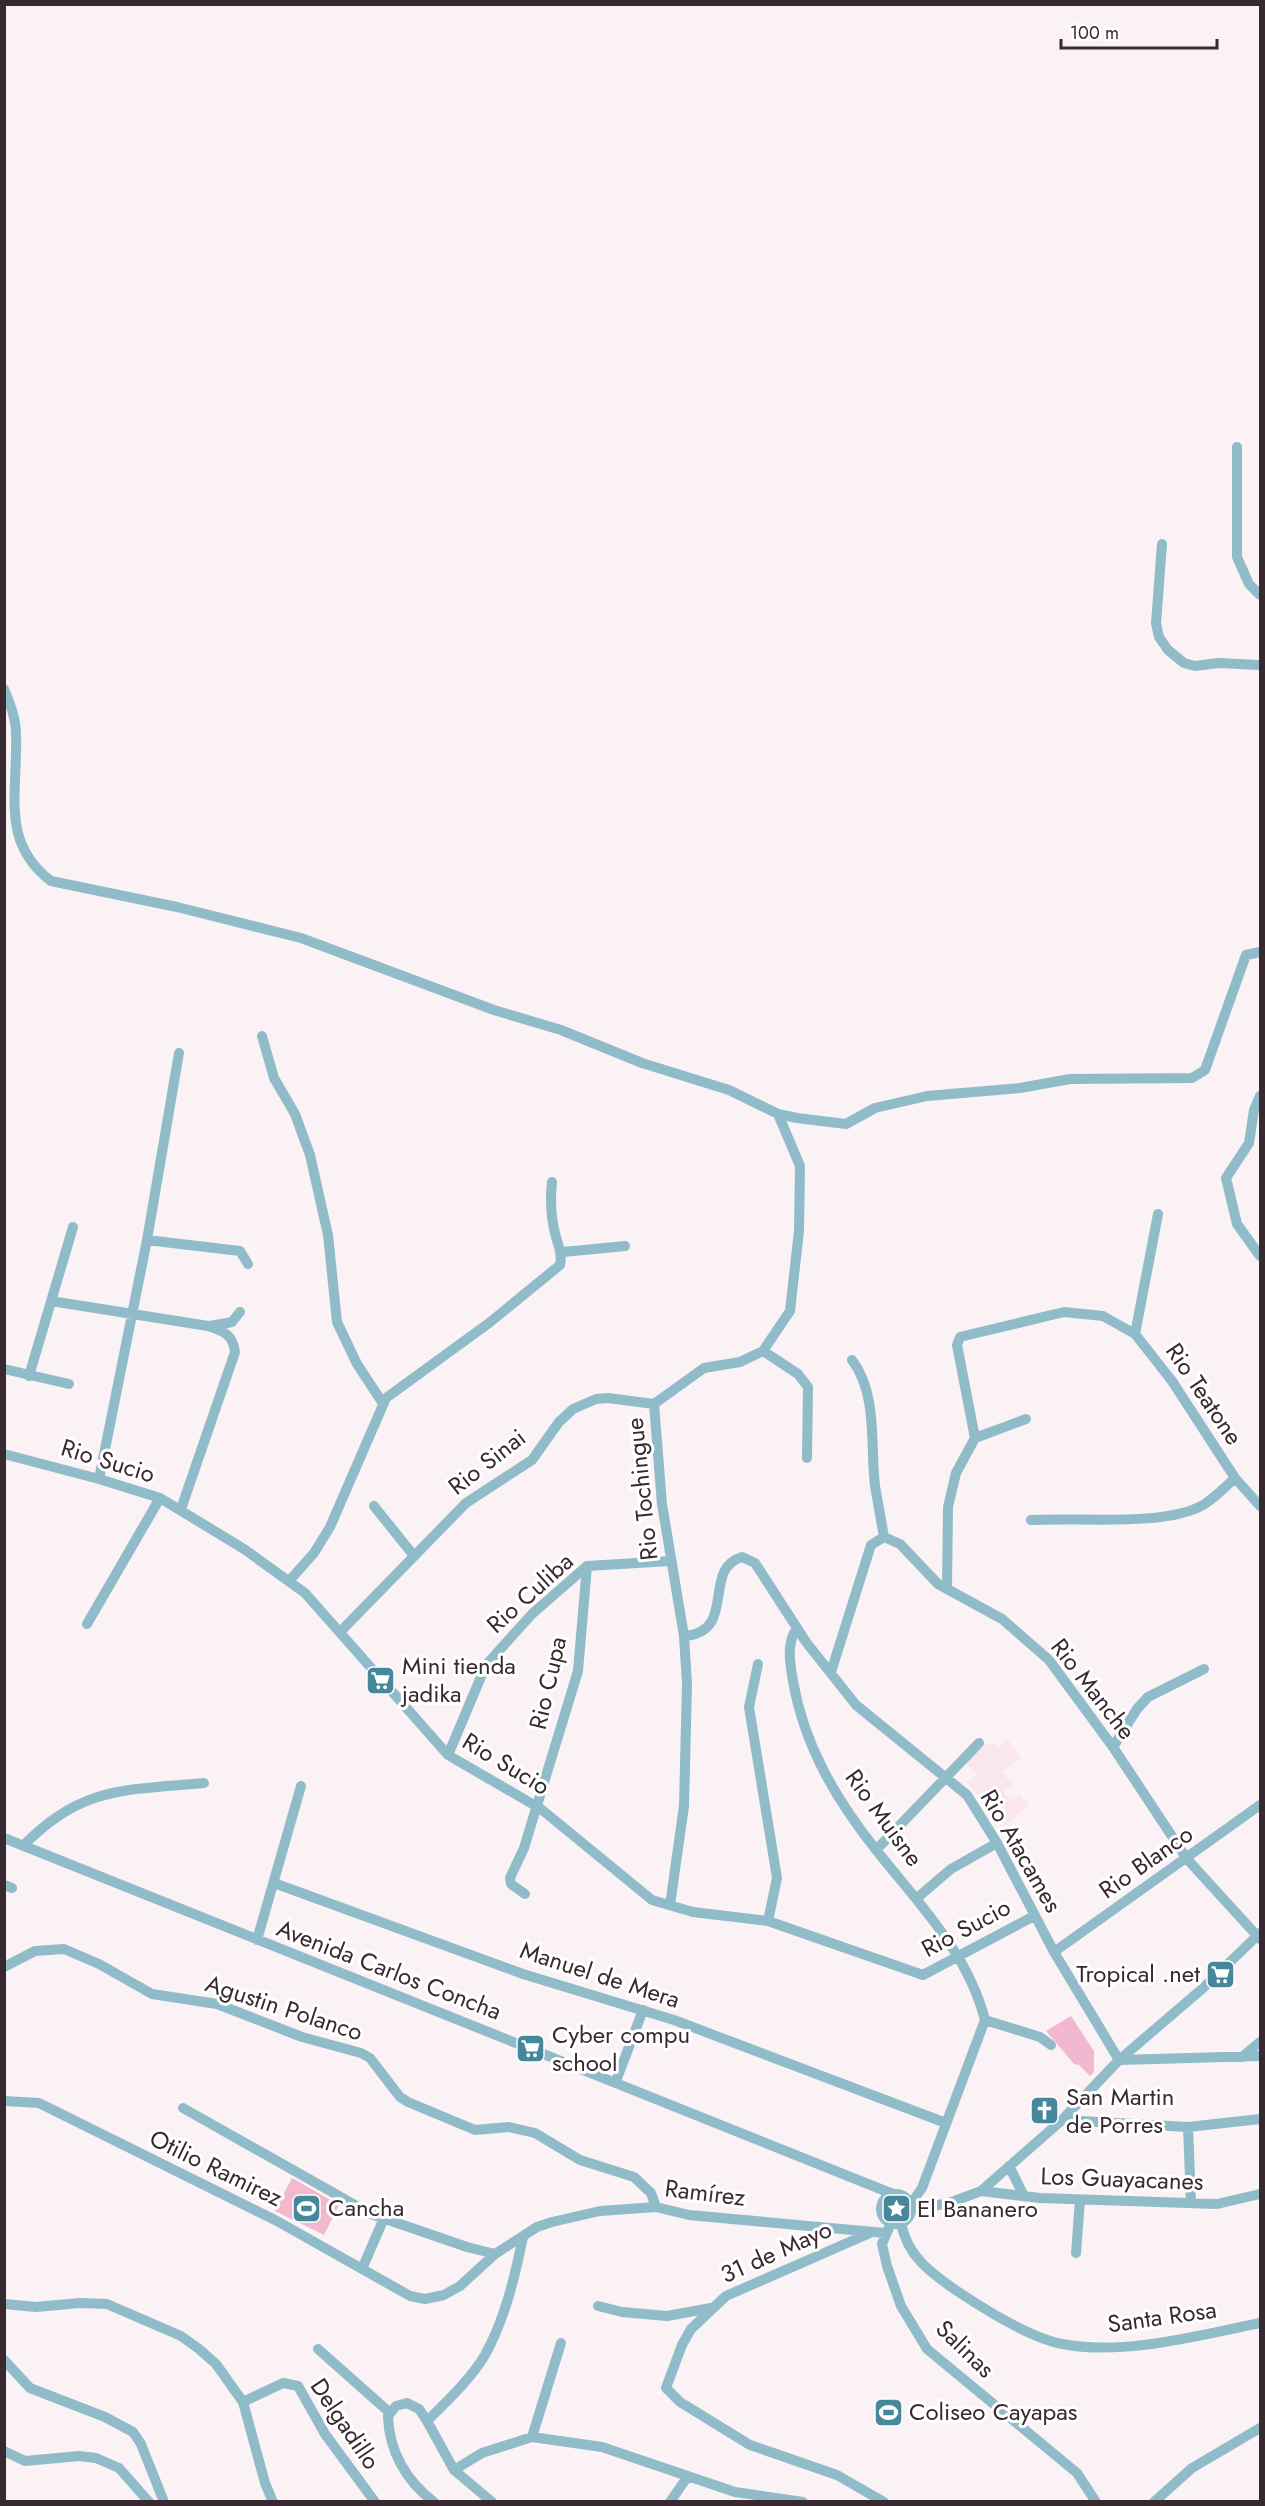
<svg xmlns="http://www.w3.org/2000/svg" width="1265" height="2506" font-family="Jost,sans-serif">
  <rect width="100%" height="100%" fill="#faf2f5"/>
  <path fill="#fae6ed" d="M1008,1740L1021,1758L1002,1772L1012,1785L1003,1792L1011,1801L1019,1795L1029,1805L1004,1826L991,1803L986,1806L967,1782L976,1775L965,1761L987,1744L993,1742L997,1748Z"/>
  <path fill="#f1b8cf" d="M1071,2016L1094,2051V2072L1090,2076L1079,2065L1074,2064L1046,2031Z
    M292,2178L339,2205L324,2235L275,2211Z"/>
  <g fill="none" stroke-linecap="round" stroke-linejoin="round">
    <path stroke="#90bbc9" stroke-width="10" d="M1237,447V557L1249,584L1260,595
      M1162,544L1156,623L1159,637L1168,650L1184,663L1195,666L1218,663L1260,665
      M4,689C10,704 16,718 16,734C18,794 0,842 51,881L177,907L301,938L494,1010L561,1030L642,1063L729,1090L778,1114L797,1118L846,1124L875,1108L927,1096L1020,1088L1070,1079L1192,1078L1205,1070L1246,955L1260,952
      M262,1036L274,1078L295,1114L310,1155L328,1235L337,1322L357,1364L382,1402
      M1260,1096L1254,1110L1249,1143L1226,1178L1237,1224L1260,1256
      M147,1240L240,1251L248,1264
      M563,1252L625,1246
      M51,1301L208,1326C224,1331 233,1335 235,1352L181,1509
      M210,1326L232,1322L240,1312
      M1135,1334L1158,1214
      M763,1351L798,1374L808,1387L807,1458
      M852,1360C878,1394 870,1445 875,1486C878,1503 881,1520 884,1537
      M4,1369L69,1384
      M29,1376L73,1227
      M975,1438L1026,1419
      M4,1454L99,1479L160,1498L244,1549L305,1593L448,1755L541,1809L652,1900L693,1912L768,1921L923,1975L1034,1916
      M99,1479L147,1240L179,1053
      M374,1506L414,1556
      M1031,1520C1077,1517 1165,1527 1203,1505C1215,1498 1225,1487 1235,1478
      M290,1580L314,1553L330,1527L386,1398L489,1323L560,1265C562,1253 559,1248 556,1237C551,1219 550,1200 552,1182
      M947,1589L948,1507L956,1473L975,1438L957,1345L960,1337L968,1335L1064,1312L1103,1316L1135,1334L1172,1381L1235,1478L1260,1506
      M87,1624L160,1498
      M797,1628C786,1643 790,1663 793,1681C804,1745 836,1800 877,1851C919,1904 968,1953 985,2020L922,2188L911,2204
      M340,1632L466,1503L532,1460L559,1422L573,1409L596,1399L608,1398L654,1404
      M684,1636C738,1632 701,1569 742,1557L755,1563L806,1642L856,1705L967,1795L997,1843L1054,1952L1119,2060L1260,2056
      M758,1664L749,1707L777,1878L768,1921
      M831,1672L871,1545L884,1537L900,1544L938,1584L1002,1619L1049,1660L1113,1747L1187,1859L1260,1939
      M1113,1747L1137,1709L1148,1697L1204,1669
      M448,1755L486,1665L532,1614L587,1566L670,1561
      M4,1838L893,2194
      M23,1846C81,1786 126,1790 204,1783
      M876,1850L979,1743
      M274,1883L523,1974L674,2020L946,2123
      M4,1885L12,1888
      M525,1894L511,1884L510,1878L524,1848L578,1671L587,1566
      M917,1898L951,1869L997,1843
      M670,1905L684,1806L687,1684L684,1636L662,1504L654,1404L704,1368L740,1362L763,1351L790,1311L799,1231L800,1166L778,1114
      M257,1940L301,1786
      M1054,1952L1260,1805
      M4,1967L35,1951L64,1949L99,1964L152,1994L217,2004L302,2037L361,2053L370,2058L400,2097L408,2102L475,2130L509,2127L535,2133L580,2160L634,2177L651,2193L656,2207
      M985,2020L1040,2037L1051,2045
      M1242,2057L1260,2042
      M616,2081L643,2010
      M4,2101L39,2103L277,2221L410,2296L425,2299L444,2295L460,2286L495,2254L537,2227L552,2222L600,2211L656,2207L689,2215L885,2233
      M183,2108L371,2214L467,2247L495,2254
      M1062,2120L1188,2127L1260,2119
      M1188,2127L1191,2203
      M1009,2166L1024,2196
      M981,2191L1040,2198L1217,2204L1260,2194
      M881 2209a15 15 0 1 1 30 0a15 15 0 1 1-30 0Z
      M912,2210L949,2203L981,2191L1062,2120L1119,2060L1202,1989L1260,1933
      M891,2223L882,2244L887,2266L901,2306L927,2349L1077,2473L1096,2502
      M901,2223C907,2256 931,2273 957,2291C984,2309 1031,2338 1062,2344C1124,2356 1199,2335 1260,2323
      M870,2233L726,2296L691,2329L682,2345L666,2388L680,2402L750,2445L837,2475L884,2502
      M1076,2253L1080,2200
      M362,2269L384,2218
      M4,2304L36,2307L80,2303L107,2304L181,2336L199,2349L216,2364L243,2402L265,2483L273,2502
      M598,2306L622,2312L667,2316L711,2308
      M318,2349L389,2412
      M4,2360L30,2388L105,2417L133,2432L141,2444L164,2502
      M243,2402L283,2383L298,2386L325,2434L375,2502
      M427,2421C447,2401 470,2380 485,2355C505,2319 515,2276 523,2237
      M532,2437L561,2343
      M4,2451L25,2461L79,2456L96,2458L119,2468L149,2502
      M454,2470L482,2453L532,2437L602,2447L735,2492L803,2502
      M434,2502C406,2481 389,2451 388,2416L396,2406L407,2403L419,2409L427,2421L454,2470L492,2502
      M670,2502L688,2476
      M1154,2502L1192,2468L1260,2428"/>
  </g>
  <defs>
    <symbol id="supermarket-square" viewBox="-11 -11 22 22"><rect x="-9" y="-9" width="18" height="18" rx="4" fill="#47879b" stroke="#fff"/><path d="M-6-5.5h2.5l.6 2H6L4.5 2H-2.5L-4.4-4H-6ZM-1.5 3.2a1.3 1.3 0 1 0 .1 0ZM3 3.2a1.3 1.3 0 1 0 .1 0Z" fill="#fff"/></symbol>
    <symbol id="church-square" viewBox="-11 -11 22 22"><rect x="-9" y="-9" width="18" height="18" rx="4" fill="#47879b" stroke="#fff"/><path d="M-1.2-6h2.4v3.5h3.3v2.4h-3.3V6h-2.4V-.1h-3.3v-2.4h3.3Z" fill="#fff"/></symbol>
    <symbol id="stadium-square" viewBox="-11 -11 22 22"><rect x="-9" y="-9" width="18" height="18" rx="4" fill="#47879b" stroke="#fff"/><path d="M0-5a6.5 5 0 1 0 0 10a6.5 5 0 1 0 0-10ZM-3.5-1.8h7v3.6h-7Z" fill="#fff"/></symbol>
    <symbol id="sight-square" viewBox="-11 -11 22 22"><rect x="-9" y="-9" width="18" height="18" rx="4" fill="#47879b" stroke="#fff"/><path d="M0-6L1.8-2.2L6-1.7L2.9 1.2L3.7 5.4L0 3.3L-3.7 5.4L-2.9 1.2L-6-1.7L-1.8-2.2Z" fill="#fff"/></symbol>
  </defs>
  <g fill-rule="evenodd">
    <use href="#supermarket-square" x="364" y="1664" width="33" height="33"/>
    <use href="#supermarket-square" x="1204" y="1958" width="33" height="33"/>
    <use href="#supermarket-square" x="514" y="2032" width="33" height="33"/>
    <use href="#church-square" x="1028" y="2094" width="33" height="33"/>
    <use href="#stadium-square" x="290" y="2192" width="33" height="33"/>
    <use href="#sight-square" x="880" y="2192" width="33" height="33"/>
    <use href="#stadium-square" x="872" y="2396" width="33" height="33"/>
  </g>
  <g text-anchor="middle" stroke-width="6" stroke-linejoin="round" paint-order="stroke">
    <g font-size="24" fill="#38282f" stroke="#fff">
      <text transform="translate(1204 1394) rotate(56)" y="8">Rio Teatone</text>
      <text transform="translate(108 1461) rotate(17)" y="8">Rio Sucio</text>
      <text transform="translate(487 1462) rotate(-38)" y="8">Rio Sinai</text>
      <text transform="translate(642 1489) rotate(-96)" y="8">Rio Tochingue</text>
      <text transform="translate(530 1593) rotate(-42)" y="8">Rio Culiba</text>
      <text transform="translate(548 1683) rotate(-77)" y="8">Rio Cupa</text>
      <text transform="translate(1093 1689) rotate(52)" y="8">Rio Manche</text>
      <text transform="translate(506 1764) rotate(31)" y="8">Rio Sucio</text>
      <text transform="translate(884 1818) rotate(54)" y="8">Rio Muisne</text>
      <text transform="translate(1021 1851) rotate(60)" y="8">Rio Atacames</text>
      <text transform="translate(1146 1862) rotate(-35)" y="8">Rio Blanco</text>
      <text transform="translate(966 1928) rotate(-28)" y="8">Rio Sucio</text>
      <text transform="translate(389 1970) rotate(21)" y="8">Avenida Carlos Concha</text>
      <text transform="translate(600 1975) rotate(18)" y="8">Manuel de Mera</text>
      <text transform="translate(284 2008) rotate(18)" y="8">Agustin Polanco</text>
      <text transform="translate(216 2168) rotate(26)" y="8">Otilio Ramirez</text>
      <text transform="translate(1122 2179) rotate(2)" y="8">Los Guayacanes</text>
      <text transform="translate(705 2193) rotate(7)" y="8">Ramírez</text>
      <text transform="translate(776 2252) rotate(-24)" y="8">31 de Mayo</text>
      <text transform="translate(1162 2317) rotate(-8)" y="8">Santa Rosa</text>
      <text transform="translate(965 2349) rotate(44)" y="8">Salinas</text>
      <text transform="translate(345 2424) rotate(56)" y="8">Delgadillo</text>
    </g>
    <g font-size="24" fill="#38282f" stroke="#fff" text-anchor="start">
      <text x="402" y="1674">Mini tienda<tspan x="402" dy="28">jadika</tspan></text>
      <text x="1200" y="1982" text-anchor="end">Tropical .net</text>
      <text x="552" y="2043">Cyber compu<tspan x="552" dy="28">school</tspan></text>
      <text x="1066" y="2105">San Martin<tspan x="1066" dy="28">de Porres</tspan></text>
      <text x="328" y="2216">Cancha</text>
      <text x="917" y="2217">El Bananero</text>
      <text x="909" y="2420">Coliseo Cayapas</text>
    </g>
  </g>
  <rect width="1265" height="2506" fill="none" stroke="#38282f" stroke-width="12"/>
  <path d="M1061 39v9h156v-9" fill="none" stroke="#38282f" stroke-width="3"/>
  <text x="1070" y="39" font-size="18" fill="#38282f" stroke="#ffffff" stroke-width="4.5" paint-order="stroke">100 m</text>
</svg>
